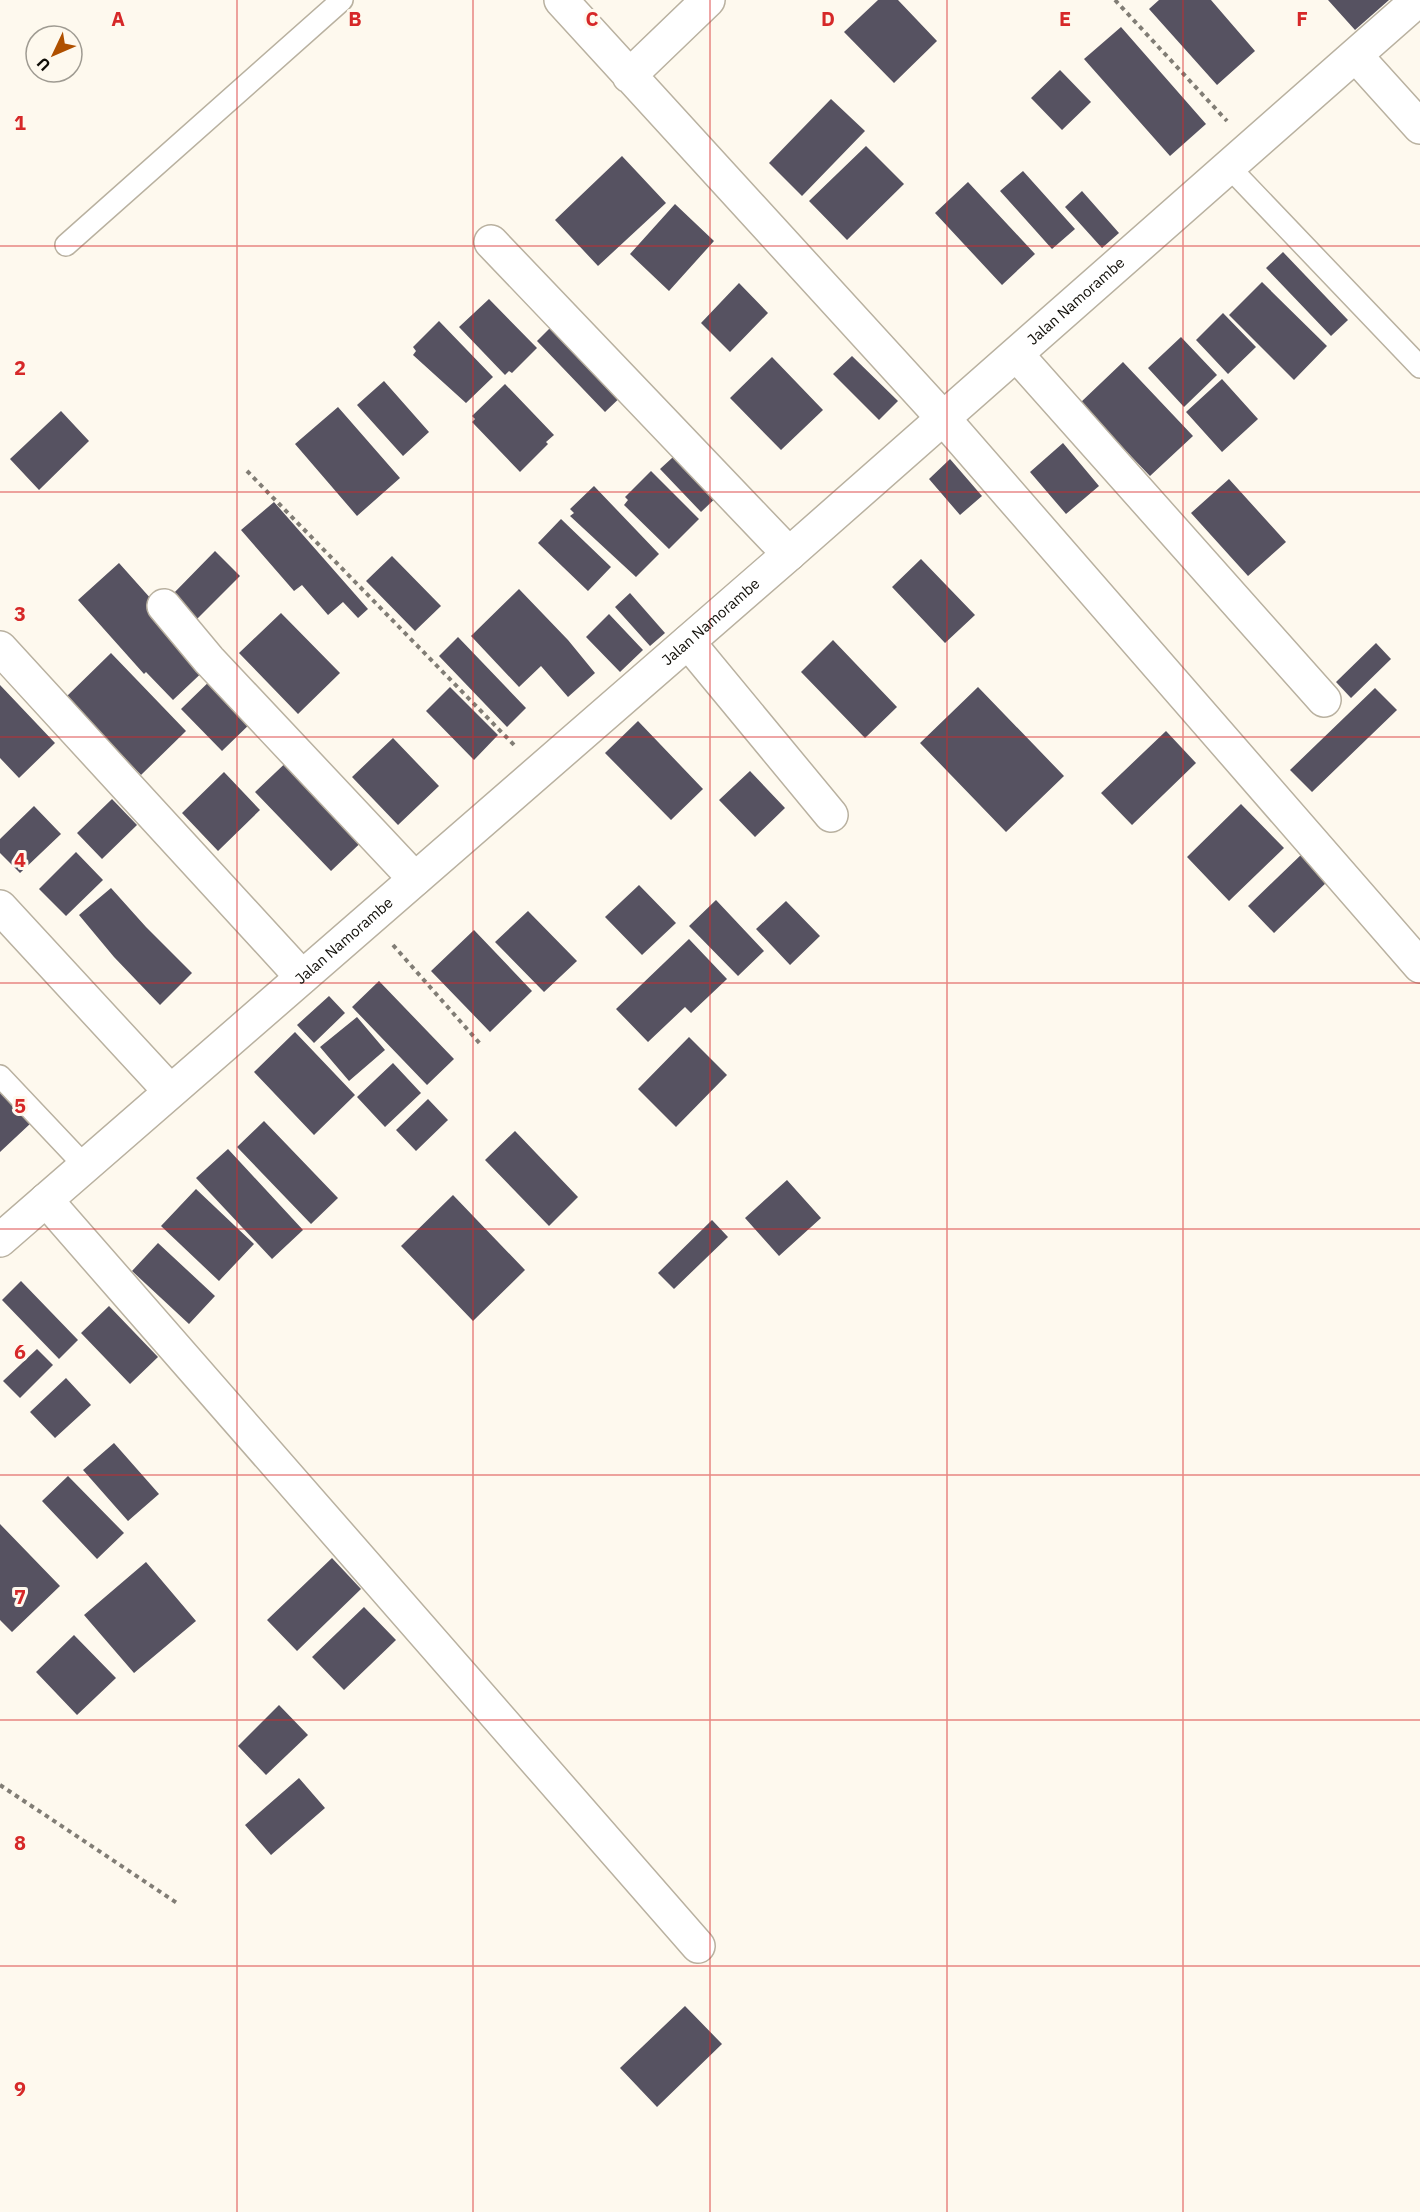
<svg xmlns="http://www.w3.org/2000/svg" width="1420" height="2212" font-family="'IBM Plex Sans',sans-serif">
  <rect width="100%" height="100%" fill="#fef9ee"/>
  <path fill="#565261" d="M878,0H898L937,41L894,83L844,32Z
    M1159,0H1211L1255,51L1217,85L1149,9Z
    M1328,0H1389L1355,30Z
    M1121,27L1206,124L1170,156L1084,59Z
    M1060,70L1091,102L1062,130L1031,98Z
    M831,99L865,131L802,196L769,163Z
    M866,146L904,184L847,240L809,201Z
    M622,156L666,203L598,266L555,220Z
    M1023,171L1075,229L1052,249L1000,191Z
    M968,182L1035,254L1002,285L935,213Z
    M1082,191L1119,233L1102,248L1065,207Z
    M675,204L714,241L669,291L630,254Z
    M1283,252L1348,320L1331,336L1266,268Z
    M1262,282L1327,346L1294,380L1229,315Z
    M739,283L768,313L730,352L701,323Z
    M489,299L537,348L512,373L509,371L505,375L459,327Z
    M1223,313L1256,347L1228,374L1196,340Z
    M559,319L628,390L605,412L537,341Z
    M439,321L493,377L466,403L413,355L416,351L413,347Z
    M1181,337L1217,375L1184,407L1148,368Z
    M852,356L898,401L879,420L833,374Z
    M772,357L823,410L781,450L730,398Z
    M1123,362L1193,436L1150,476L1080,403Z
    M1222,379L1258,419L1222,452L1186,412Z
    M384,381L429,432L403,456L357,405Z
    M505,384L554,435L546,442L548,444L520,472L472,422L475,419L472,416Z
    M338,407L400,478L357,516L295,444Z
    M61,411L89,441L39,490L10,459Z
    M1063,443L1099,486L1066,514L1030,472Z
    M684,447L724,490L701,512L660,469Z
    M950,459L982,496L960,515L929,479Z
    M651,471L699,519L669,549L624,505L628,500L625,497Z
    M1229,479L1286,542L1248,576L1191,513Z
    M594,486L659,554L636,577L570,516L574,513L570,509Z
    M274,502L368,609L358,618L343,602L328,615L302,585L294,591L241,530Z
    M561,519L611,567L588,591L538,543Z
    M215,551L240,576L196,620L171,596Z
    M392,556L441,606L415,631L366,581Z
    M921,559L975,615L945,643L892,587Z
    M119,563L210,665L173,700L146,672L144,674L78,600Z
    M519,589L568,640L595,673L568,697L541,666L519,687L471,636Z
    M630,593L665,633L650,646L615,607Z
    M281,613L340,673L298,714L239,653Z
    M609,614L643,650L620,672L586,637Z
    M458,637L526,708L507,727L439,656Z
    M833,640L897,707L865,738L801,672Z
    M1376,643L1391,659L1351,698L1336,682Z
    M111,653L186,731L141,775L66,697Z
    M218,673L259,715L222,751L181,709Z
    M0,685L55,743L19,778L0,758Z
    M450,687L498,735L474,760L426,711Z
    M978,687L1064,776L1006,832L920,743Z
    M1375,688L1397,710L1312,792L1290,770Z
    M638,721L703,789L671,820L605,753Z
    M1166,731L1196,763L1132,825L1101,793Z
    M393,738L439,786L398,825L352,777Z
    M295,754L371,833L331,871L255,792Z
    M750,771L785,808L755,837L719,800Z
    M224,772L260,810L218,851L182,813Z
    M112,799L137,825L102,859L77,833Z
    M1241,804L1284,848L1229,901L1187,857Z
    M34,806L61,834L20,873L0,853V839Z
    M76,852L103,880L66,916L39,889Z
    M1304,852L1330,879L1274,933L1248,906Z
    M639,885L676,923L642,955L605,917Z
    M111,888L146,927L192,973L160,1005L114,957L79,915Z
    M716,900L764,951L738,976L689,926Z
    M786,901L820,936L790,965L756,929Z
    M528,911L577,961L544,992L495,942Z
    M474,930L532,991L490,1032L431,971Z
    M689,939L727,979L691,1013L685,1007L648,1042L616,1009Z
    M379,981L454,1059L427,1085L352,1007Z
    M329,996L345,1013L314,1043L297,1025Z
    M357,1017L385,1050L349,1081L320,1047Z
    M295,1032L355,1095L314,1135L254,1072Z
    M689,1037L727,1075L676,1127L638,1089Z
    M393,1063L421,1093L385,1127L357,1097Z
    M0,1089L31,1123L0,1152Z
    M428,1099L448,1120L416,1151L396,1130Z
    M264,1121L338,1198L311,1224L237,1147Z
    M515,1131L578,1197L549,1226L485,1160Z
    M228,1149L303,1230L272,1259L196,1178Z
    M787,1180L821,1218L779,1256L745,1218Z
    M196,1189L254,1244L219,1281L161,1226Z
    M453,1195L525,1270L473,1321L401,1246Z
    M712,1220L728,1237L674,1289L658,1273Z
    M158,1243L215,1296L189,1324L132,1271Z
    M21,1281L78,1340L59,1359L2,1300Z
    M109,1306L158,1357L130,1384L81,1333Z
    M37,1349L53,1365L20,1398L3,1381Z
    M66,1378L91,1405L55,1438L30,1412Z
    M114,1443L159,1494L128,1521L83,1470Z
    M68,1476L124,1533L97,1559L42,1501Z
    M0,1524L60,1586L12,1632L0,1620Z
    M332,1558L361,1589L297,1651L267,1620Z
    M146,1562L196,1621L134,1673L84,1615Z
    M364,1607L396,1640L344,1690L312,1657Z
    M74,1635L116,1678L77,1715L36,1672Z
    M279,1705L308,1735L266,1775L238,1746Z
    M299,1778L325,1808L271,1855L245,1825Z
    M685,2006L722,2044L657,2107L620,2068Z"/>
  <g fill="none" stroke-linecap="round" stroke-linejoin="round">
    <defs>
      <path id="service" d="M1229,167L1420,367
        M66,245L342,0
        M0,1076L85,1166"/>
      <path id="minor" d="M561,0L943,418L1420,966
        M1356,56L1420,127
        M629,76L708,0
        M491,242L789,554
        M1017,355L1324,700
        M164,606L209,660L415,879
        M688,642L831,815
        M0,648L302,977
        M0,907L170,1091
        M46,1200L698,1946"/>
      <g id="tertiary">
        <path id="s1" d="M0,1240L789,554L1418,0"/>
      </g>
    </defs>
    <use href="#service" stroke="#b9b1a0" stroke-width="24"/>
    <use href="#minor" stroke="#b9b1a0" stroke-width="36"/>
    <use href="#tertiary" stroke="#b9b1a0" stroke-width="36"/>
    <path stroke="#817d75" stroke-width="4" stroke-dasharray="4.5 4.5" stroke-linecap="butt" d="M1115,0L1227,121
      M247,471L516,747
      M393,945L482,1046
      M0,1785L177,1903"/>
    <use href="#service" stroke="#fff" stroke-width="21"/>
    <use href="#minor" stroke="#fff" stroke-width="33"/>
    <use href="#tertiary" stroke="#fff" stroke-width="33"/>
  </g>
  <path fill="none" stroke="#d62828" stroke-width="1.5" stroke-opacity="0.55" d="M237,0V2212M473,0V2212M710,0V2212M947,0V2212M1183,0V2212M0,246H1420M0,492H1420M0,737H1420M0,983H1420M0,1229H1420M0,1475H1420M0,1720H1420M0,1966H1420"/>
  <g text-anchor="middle" stroke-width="6" stroke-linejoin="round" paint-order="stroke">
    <g font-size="15" fill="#100e08" stroke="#fef9ee">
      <text dy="5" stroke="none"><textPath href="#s1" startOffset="1428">Jalan Namorambe</textPath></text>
      <text dy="5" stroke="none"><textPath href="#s1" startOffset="942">Jalan Namorambe</textPath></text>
      <text dy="5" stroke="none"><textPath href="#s1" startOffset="456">Jalan Namorambe</textPath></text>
    </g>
  </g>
  <g font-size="20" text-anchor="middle" font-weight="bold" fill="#d62828" stroke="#fef9ee" stroke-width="6" stroke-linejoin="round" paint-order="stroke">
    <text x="118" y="26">A</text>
    <text x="355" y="26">B</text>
    <text x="592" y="26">C</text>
    <text x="828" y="26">D</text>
    <text x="1065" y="26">E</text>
    <text x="1302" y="26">F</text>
    <text x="20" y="130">1</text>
    <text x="20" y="375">2</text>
    <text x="20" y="621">3</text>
    <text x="20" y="867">4</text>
    <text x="20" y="1113">5</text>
    <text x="20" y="1359">6</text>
    <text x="20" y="1604">7</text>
    <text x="20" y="1850">8</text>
    <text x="20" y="2096">9</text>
  </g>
  <g transform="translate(54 54) rotate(226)"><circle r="28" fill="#fef9ee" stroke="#9f9b92" stroke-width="1.5"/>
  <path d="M0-4.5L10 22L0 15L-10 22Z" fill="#af5000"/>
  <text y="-9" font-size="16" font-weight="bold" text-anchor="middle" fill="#100e08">U</text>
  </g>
</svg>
